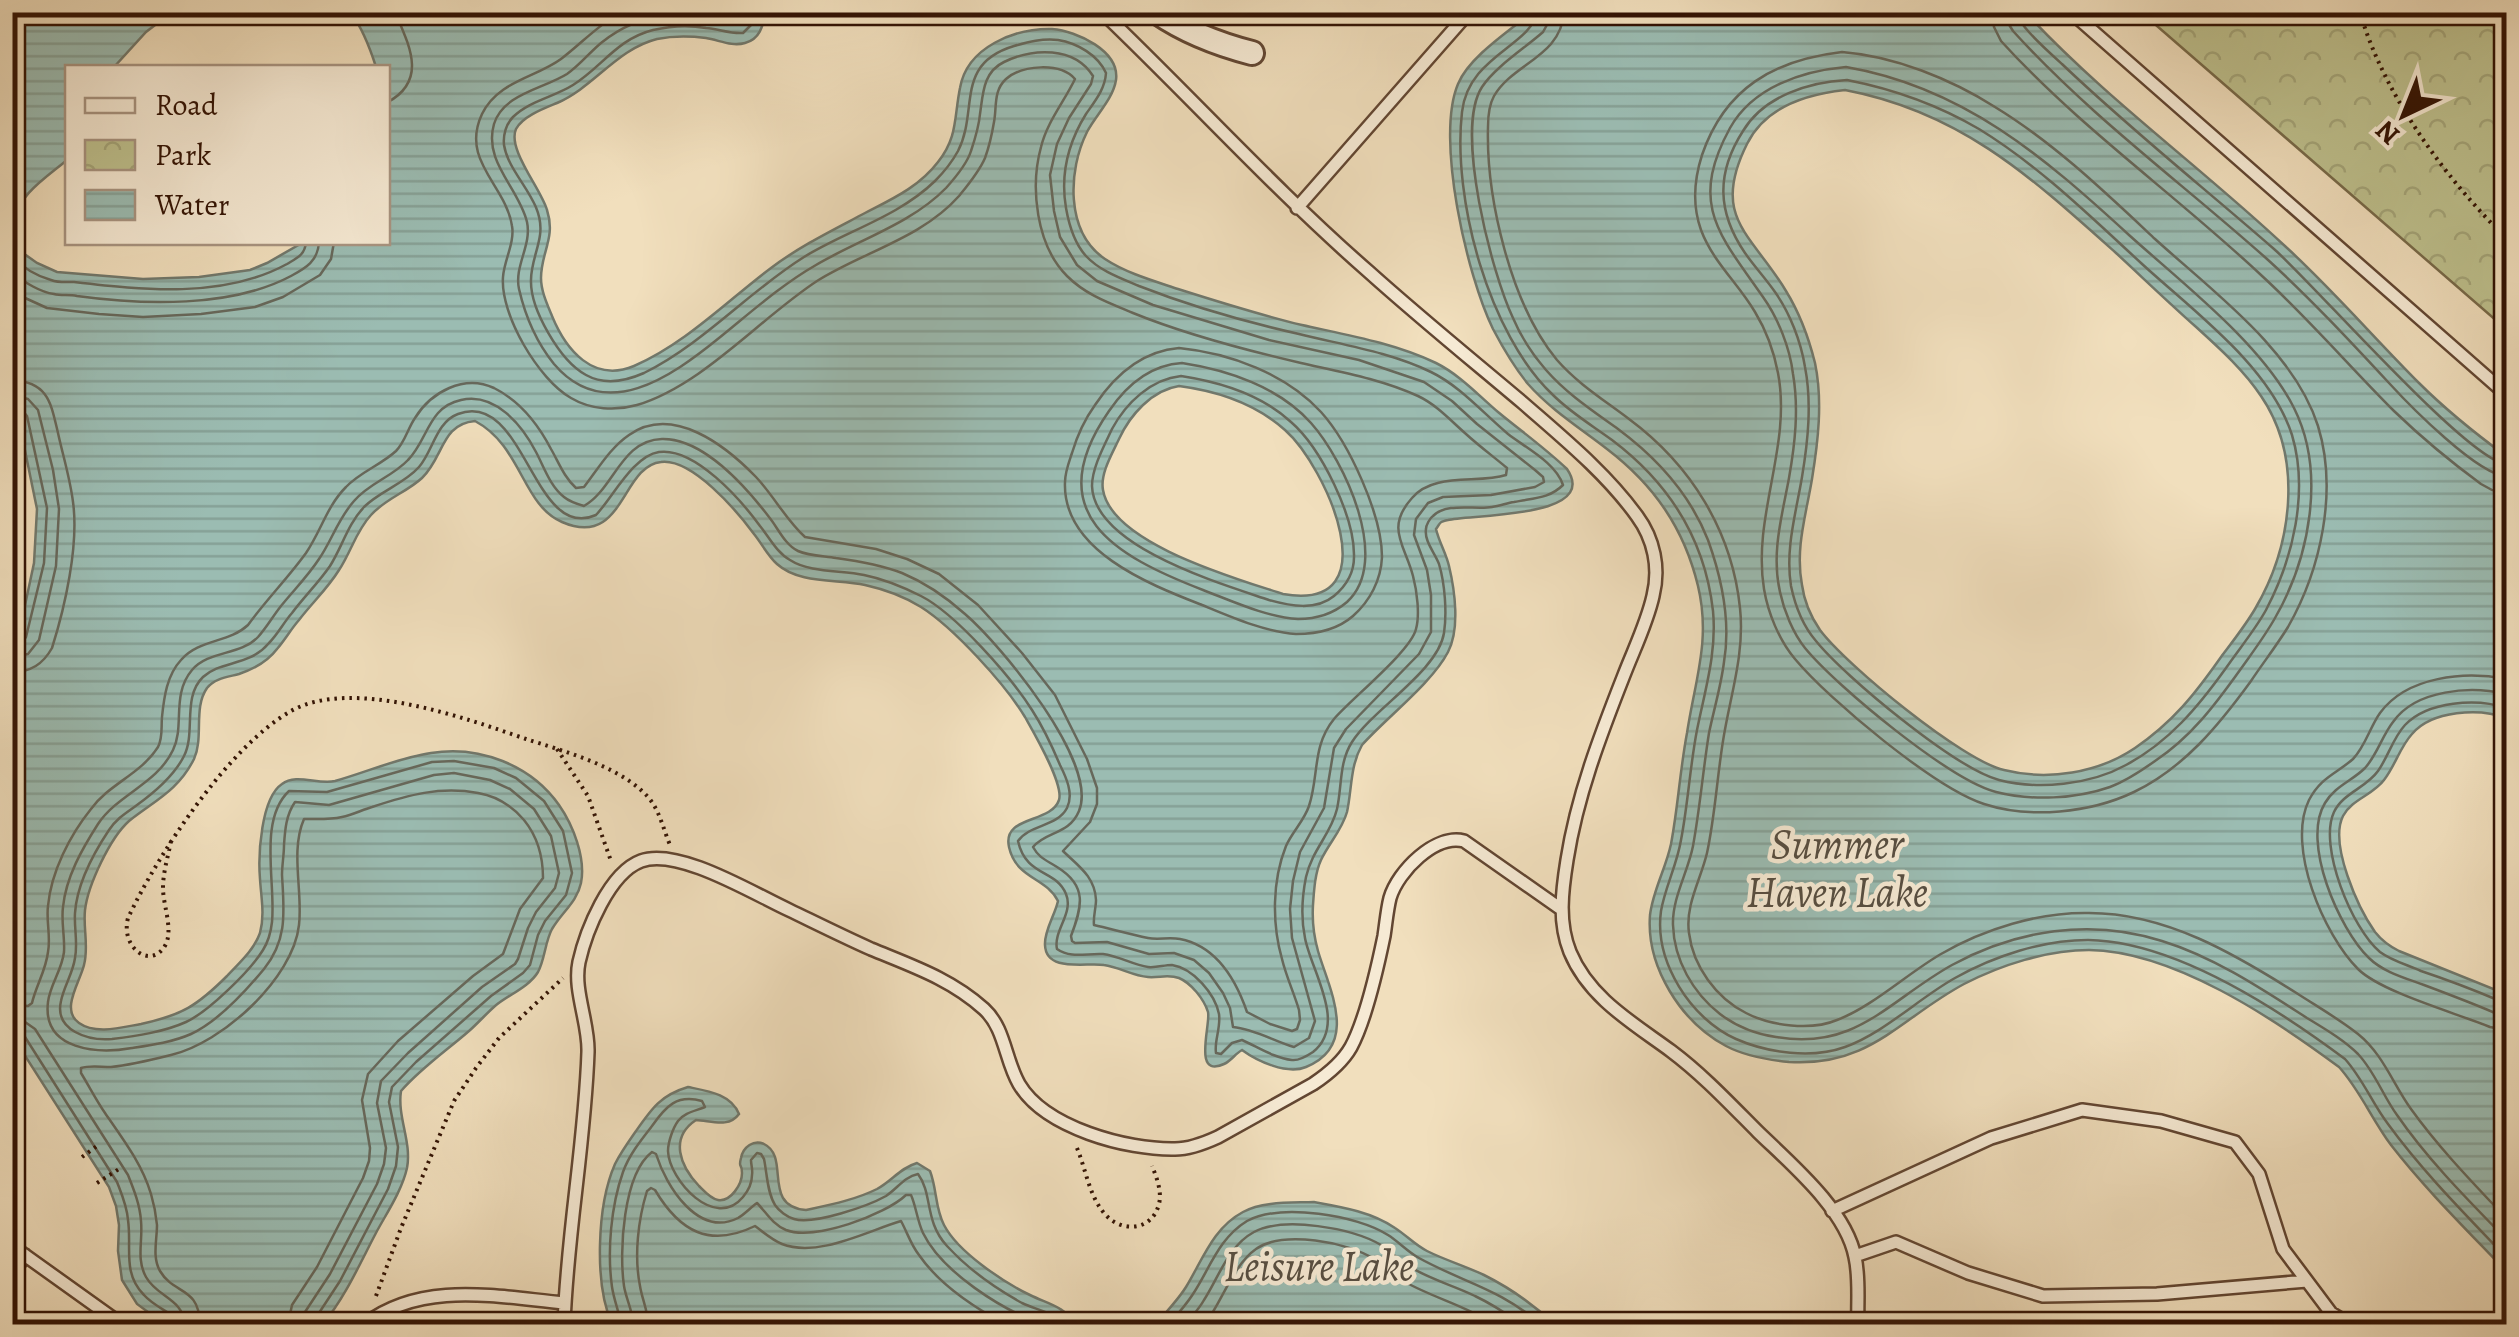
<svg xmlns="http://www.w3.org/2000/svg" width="2519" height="1337" font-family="Alegreya,serif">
  <defs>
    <pattern id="park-crowns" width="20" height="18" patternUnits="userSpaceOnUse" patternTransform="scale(2.5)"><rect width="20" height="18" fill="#bec18e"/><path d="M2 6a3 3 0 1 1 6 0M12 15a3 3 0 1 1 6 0" fill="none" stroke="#a4a579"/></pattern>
    <pattern id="water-rules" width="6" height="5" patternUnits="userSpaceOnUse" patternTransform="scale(2.5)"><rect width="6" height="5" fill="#9bbcb2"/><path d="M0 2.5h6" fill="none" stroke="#86a197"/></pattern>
  </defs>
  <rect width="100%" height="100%" fill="#f1dfbd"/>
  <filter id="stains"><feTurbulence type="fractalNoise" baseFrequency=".002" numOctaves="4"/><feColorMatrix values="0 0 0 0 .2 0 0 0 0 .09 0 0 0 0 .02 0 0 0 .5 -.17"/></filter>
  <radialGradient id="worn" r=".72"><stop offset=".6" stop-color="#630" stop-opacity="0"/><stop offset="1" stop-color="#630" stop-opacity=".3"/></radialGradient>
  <path fill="url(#park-crowns)" stroke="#786a49" stroke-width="2.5" d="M2142,13H2506V329Z"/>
  <path fill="url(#water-rules)" stroke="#71786c" stroke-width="2.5" fill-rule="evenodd" d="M13,12L171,13L146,32L114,67L68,68L67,160C47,177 17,195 13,224Z
    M351,13H765C763,26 760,39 745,43C732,47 719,40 706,38C690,36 672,36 657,39C617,49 594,87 557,103C545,108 523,116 516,129C507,149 541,189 547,210C556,238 541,252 541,278C541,291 547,304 552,316C566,350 593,383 634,366C685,344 727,301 771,268C800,246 833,230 865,213C892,199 919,187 938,162C958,137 954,117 960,88C967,47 1015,28 1052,29C1077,31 1120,51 1116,80C1113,99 1096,115 1087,132C1068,170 1065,232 1105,259C1126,273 1154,281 1178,289C1219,302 1260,315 1302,325C1347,335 1394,343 1436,363C1460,375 1478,395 1498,412C1521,431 1545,448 1567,469C1601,519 1469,514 1448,520C1439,522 1441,522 1436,529C1439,542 1446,553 1449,566C1455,591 1460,629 1448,652C1432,683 1386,718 1362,745C1350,766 1352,789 1347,812C1342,830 1329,843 1321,860C1315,873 1314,890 1313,905C1312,921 1314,937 1318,951C1329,989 1360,1045 1306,1067C1287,1075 1257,1061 1242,1050C1235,1054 1231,1061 1224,1064C1192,1079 1211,1024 1208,1012C1204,999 1191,983 1179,978C1168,974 1159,978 1148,977C1133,976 1119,967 1104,965C1087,962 1046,973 1045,945C1044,931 1055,915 1058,901C1046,877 1016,879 1009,847C1002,815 1051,824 1059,800C1064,784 1034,733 1025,717C1005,684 954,628 921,607C905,597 883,589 865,585C837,579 799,584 777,564C768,556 762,544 754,534C737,511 692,458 661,462C621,466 624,549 562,522C522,505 522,446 475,421C441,424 444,457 422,478C407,492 385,499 371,515C356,531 351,552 339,570C328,588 312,603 299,620C291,629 285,640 277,649C268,661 254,669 239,674C228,677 215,678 207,688C193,708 204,737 194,759C178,791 154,801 129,821C110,838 88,885 85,910C83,929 89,946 84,965C80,982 60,1010 79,1023C96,1035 123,1027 141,1024C182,1015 197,1006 227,976C239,963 254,950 260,933C265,915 261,896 260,879C258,855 261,798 282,784C296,773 318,785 335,781C367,772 398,758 431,753C479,745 531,765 559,805C573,825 586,858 581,883C577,902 562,912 552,929C545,942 545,959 538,972C529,987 508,995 495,1006C486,1014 478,1023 469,1031C446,1051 421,1068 401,1091C397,1117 412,1142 407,1168C402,1190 388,1211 377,1231C360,1263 346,1296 323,1324H169L152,1315L137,1304L122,1280L118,1251L119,1225L116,1206L109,1187L13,1037L12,646L24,610L34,563L37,509L13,392V232L15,241L23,253L37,263L57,272L143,279L199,277L250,270L267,263L302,243L388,242V68L376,67C370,48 363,29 351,13ZM1179,386C1217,391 1256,404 1285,430C1326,466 1392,613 1283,594C1238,579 1112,544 1103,490C1100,474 1112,454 1119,439C1130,415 1152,390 1179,386Z
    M1531,13H2026C2106,99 2201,167 2286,247C2333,290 2374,338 2419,383C2446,410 2476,434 2506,456V718C2480,708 2432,710 2412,734C2400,747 2395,766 2384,780C2373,795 2352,799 2343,816C2329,844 2358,908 2375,932C2382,941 2389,946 2399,951L2506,994V1271C2467,1230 2426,1190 2391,1145C2372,1120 2360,1090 2339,1067C2273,1018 2173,951 2089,950C2047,950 2001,965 1964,984C1899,1019 1870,1067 1789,1062C1768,1060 1745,1056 1726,1046C1681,1022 1646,967 1650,915C1653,890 1666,868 1671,844C1678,807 1680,770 1687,733C1695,680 1711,640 1698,586C1684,528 1654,485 1607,449C1580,428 1551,410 1528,384C1514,367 1503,348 1493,329C1467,276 1435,138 1458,84C1469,57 1509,31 1531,13ZM1845,90C1961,112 2031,177 2116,253C2142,277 2168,302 2195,326C2218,347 2243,369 2261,396C2304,459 2292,546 2255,609C2245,626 2233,641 2221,657C2195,694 2173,722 2135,748C2098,773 2048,781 2004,770C1963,761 1846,665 1820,630C1811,617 1804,600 1802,585C1795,549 1806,515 1812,479C1818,442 1823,401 1815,363C1809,339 1799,312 1786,291C1752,234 1710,218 1747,144C1765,107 1808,94 1845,90Z
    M688,1087C708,1091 731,1094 739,1114C729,1128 712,1121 696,1120C669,1138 680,1166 699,1186C704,1191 711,1199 718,1200C731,1202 742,1184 742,1173C742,1162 738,1169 741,1158C743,1147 754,1139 764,1144C791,1157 761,1206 806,1210C829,1205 855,1200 877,1189C892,1181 900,1168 917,1163L930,1171C937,1189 935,1208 944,1225C958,1252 1003,1282 1030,1295C1048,1304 1064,1306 1075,1324H612C594,1284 597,1205 615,1164C621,1152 629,1141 636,1131C652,1108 661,1095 688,1087Z
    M1314,1202C1342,1207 1372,1212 1395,1228C1406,1235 1415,1245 1427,1251C1445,1260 1465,1266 1484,1275C1510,1288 1534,1305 1554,1324H1156C1166,1312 1178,1300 1186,1287C1203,1259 1213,1228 1243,1212C1263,1201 1292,1203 1314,1202Z"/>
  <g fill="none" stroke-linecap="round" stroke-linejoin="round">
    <path stroke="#67685b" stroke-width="2.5" d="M1537,12C1531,46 1468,56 1462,112C1452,199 1489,335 1553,395C1571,413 1593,426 1612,440C1669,483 1705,540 1713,611C1717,652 1705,690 1697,730C1690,766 1688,804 1681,840C1677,865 1665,887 1661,911C1654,962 1691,1019 1736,1039C1768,1053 1812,1059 1845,1047C1884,1033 1919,998 1955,978C1994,956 2043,940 2088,940C2174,941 2278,1009 2345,1059C2363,1079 2372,1103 2388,1124C2423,1172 2465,1214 2506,1257
      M1549,12L1548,23L1543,32C1525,48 1495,67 1482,87C1454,130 1492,274 1513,318C1521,337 1533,355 1546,370C1567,394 1593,411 1618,429C1657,458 1690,494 1708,540C1722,579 1731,621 1724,662C1721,686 1714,709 1709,733C1703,770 1700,808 1693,846C1688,872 1672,898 1673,925C1674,960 1693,993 1720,1014C1737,1027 1755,1034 1776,1037C1856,1051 1889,1000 1952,965C2016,930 2091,918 2162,941C2214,957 2262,989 2307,1018C2325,1029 2344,1040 2358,1054C2375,1072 2383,1096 2397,1115C2428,1160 2468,1200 2506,1239
      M1564,12C1561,57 1513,63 1494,96C1489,105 1488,117 1488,127C1486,198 1511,305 1557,360C1578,384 1604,400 1629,419C1691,465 1732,531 1740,608C1745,654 1730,696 1723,741C1717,778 1715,816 1707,853C1701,879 1685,905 1689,933C1693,966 1716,998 1746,1013C1771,1026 1811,1031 1837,1020C1872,1007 1908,973 1941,954C1984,929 2039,912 2089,913C2166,913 2235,954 2298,994C2318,1007 2339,1019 2358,1034C2383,1054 2393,1084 2411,1109C2439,1148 2473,1183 2506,1218
      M1992,12L1994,27L2001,41C2080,128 2176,195 2261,275C2308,318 2349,366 2394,411C2421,437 2451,462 2481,484L2492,490L2506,491
      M2007,12L2008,23L2013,31C2090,116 2182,183 2267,259C2310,298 2350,341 2389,383C2410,406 2478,475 2506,476
      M2020,12C2020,15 2019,18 2020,20C2025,31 2052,55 2062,64C2130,129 2203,187 2274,249C2315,285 2467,460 2506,464
      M1842,52C1894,56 1951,79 1995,107C2054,143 2105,192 2155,239C2212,291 2294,350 2318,426C2338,491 2321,569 2288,627C2277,645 2263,663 2251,681C2219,725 2184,768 2134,792C2090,813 2030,819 1984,804C1935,788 1829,700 1795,659C1779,640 1768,613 1764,589C1752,516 1792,446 1778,373C1774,352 1766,330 1755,312C1738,283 1713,262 1701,230C1692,205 1694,180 1702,155C1725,88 1774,60 1842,52Z
      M1846,67C1963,87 2044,157 2129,235C2182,283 2262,344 2294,408C2326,472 2310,557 2275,618C2265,636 2252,653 2240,670C2215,705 2191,737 2155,761C2141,771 2126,781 2110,787C2076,799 2031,801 1996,792C1950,780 1837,687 1805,648C1793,633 1784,611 1780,592C1771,553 1782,516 1789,478C1795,444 1799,409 1793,374C1790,348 1778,318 1763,297C1720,235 1688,205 1730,128C1753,87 1802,71 1846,67Z
      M1847,80C1893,89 1938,105 1979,129C2038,165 2090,216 2141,263C2193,311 2270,366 2292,435C2309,492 2293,559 2266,610C2255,630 2239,649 2226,668C2198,707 2169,742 2126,765C2090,785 2038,790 1999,780C1955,768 1845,677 1816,641C1803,626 1795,605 1791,586C1785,549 1796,513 1802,477C1808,441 1812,403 1805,367C1801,342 1790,313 1775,292C1766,279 1754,266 1745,253C1717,212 1716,173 1743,131C1764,96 1809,82 1847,80Z
      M388,102C428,80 409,45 395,12
      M12,256C22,267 37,276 51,280C59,283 66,282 74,282C143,290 223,299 287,264C297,258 305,255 306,242
      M12,273C25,282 39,292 54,294C62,296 69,294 77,296C143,305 231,308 291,276C306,268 318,261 319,242
      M12,292L47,308L99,314L143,317L201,314L255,307L283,297L320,275L331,259L334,242
      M1179,348C1230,353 1286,374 1321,412C1349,443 1382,515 1382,557C1381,580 1370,601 1353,616C1337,630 1317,634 1296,634C1265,632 1231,617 1202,605C1151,585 1062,551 1065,482C1065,472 1069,462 1072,453C1077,436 1085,419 1095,405C1115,375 1143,351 1179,348Z
      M1182,363C1228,370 1279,387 1311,423C1344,460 1392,561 1347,602C1333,614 1316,619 1298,619C1266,617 1232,601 1203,590C1115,556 1038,513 1109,411C1126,386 1150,365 1182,363Z
      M1181,376C1220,382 1261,394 1291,422C1321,448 1355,517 1354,557C1354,572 1346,586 1334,596C1316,611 1290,606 1269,600C1222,584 1094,547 1092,486C1092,468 1104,446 1112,429C1126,403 1151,379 1181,376Z
      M12,380C49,382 51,404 58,433C63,456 70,478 73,502C79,545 65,607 52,648C43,664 31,672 12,672
      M12,395L28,399L38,410L53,470L59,509L56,566L39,640L28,654L12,657
      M12,408L22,410L27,416L47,508L44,563L26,637L21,644L12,645
      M2506,679C2465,671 2407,676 2380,713C2370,727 2365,747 2353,759C2336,774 2321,777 2309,800C2286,847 2324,935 2358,969C2381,992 2456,1013 2490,1027L2506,1030
      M2506,694C2471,686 2416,689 2393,722C2382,736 2377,755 2365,768C2352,781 2335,786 2325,803C2301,842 2339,929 2369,958C2383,972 2405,978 2424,985C2448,994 2472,1003 2495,1013L2506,1015
      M2506,708C2477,698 2428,701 2405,725C2393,738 2388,757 2378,771C2366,788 2343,793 2334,812C2318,846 2352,929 2380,952C2392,961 2408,965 2421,971C2448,980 2474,990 2500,1001L2506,1002
      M12,1005L28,1006L32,1003C36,986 46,970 48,952C51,937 46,921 48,906C51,872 70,835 91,809C109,784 141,774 158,747C163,737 161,728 162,717C164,697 167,675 181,660C199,639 229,643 248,625C266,600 288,578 306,553C321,531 327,506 346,487C360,472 381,465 396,451C405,442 408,428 415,418C431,392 464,374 494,388C520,401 538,424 551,449C559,463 564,477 576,488L584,487C598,469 610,448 629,435C673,404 726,446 756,477C774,496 786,520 805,537L876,549L907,559L939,574L978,605L1022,653L1055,695L1087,759L1097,788V804L1090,822L1063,851C1077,865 1095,876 1096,900C1096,908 1093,917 1094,925C1111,929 1130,934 1148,938C1158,940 1169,937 1180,939C1216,946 1236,980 1247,1012L1270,1024L1292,1031L1297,1029L1300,1020L1299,1010C1294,993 1286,976 1282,959C1272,924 1272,881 1286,846C1292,832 1304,821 1309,806C1319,776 1312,746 1334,719C1351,699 1411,651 1416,629C1420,615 1417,591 1413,576C1405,545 1385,528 1412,498C1434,472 1477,484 1506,475L1507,468C1494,457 1479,446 1466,434C1451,421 1437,405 1418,396C1381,379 1341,372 1301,363C1245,350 1187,335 1133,313C1109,303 1086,295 1067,276C1036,245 1030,187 1041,147C1047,122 1064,102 1075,79C1060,62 1022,65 1006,79C993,91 997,107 994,122C992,134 989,147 985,158C979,172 968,185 959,196C922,238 863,252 817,281C759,319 703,385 637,405C616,411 591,410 571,398C539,380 500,315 503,277C504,261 515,242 512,226C506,185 460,161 482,114C498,81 535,78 561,59C582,43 598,25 621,12
      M12,1020L25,1022L35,1029L128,1175C134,1190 140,1205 141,1221C143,1241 136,1259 146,1277C157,1297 183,1299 185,1324
      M12,1032L20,1033L25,1037L117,1182C122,1195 127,1206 128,1220C132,1247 122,1273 144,1295C151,1303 161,1308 170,1314L172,1324
      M200,1324C199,1286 174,1295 160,1271C152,1257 157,1240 157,1225C156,1215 154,1204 151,1194C142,1164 123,1139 105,1113C96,1100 89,1086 81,1073V1068C90,1065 100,1067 111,1067C131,1065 151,1060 171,1055C222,1043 293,979 299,925C303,892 290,851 304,819C317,819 329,820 342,817C352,815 362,810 372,807C408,795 440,786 478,793C496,796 512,806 524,820C537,836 543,857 543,878L520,909L503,954L473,976L398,1041L368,1074L362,1100L370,1148L369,1161L363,1178L317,1267L292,1305L288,1324
      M303,1324L305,1312L330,1274L377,1184L384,1164L386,1148L377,1103L381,1081L408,1053L482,987L515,964L518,959L528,928L536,912L555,888L559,873L551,836L534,809L510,789L490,780L454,773L434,775L329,805L295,802C286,815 285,830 284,845C284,855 282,865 282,875C284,911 288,939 264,969C245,992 219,1021 191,1034C173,1042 152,1045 132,1048C99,1054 42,1051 48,1002C50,985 62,970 64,952C65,937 61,922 63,907C66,877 82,849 98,824C118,794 157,784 173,750C185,726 171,695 192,670C209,650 240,656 258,637C267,627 273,616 281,606C293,591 308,576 319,559C332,540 338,519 354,501C369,483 392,477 408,460C428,440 428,407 461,400C495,392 522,425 536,452C544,467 550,486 564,497C570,502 577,504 584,506C614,489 621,440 662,439C703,438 746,487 769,517C778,528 785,545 798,551C809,556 824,556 836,558C858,561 881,565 902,573C926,583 946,597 965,614C1001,645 1099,763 1079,811C1069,835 1046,831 1033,847C1039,858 1046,860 1057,867C1088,886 1082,907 1071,936L1072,941L1075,943L1107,942L1149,954L1174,953L1194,960L1209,973L1223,993L1230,1008L1233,1027C1254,1029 1274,1041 1294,1047L1309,1038L1315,1021L1292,938L1290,909L1293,881L1300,852L1324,808L1334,748L1346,729L1419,654L1431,632V595L1427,570L1414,535L1416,519L1428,503L1443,497L1491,495L1535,487L1544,482L1543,477L1535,470L1477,424L1452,401L1424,382L1359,360L1269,340L1153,305L1097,281L1077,265L1060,237L1054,211L1050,175L1057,144L1069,118L1091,84L1093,76C1074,46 1033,48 1004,62C983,72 983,94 980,114C979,126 975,139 971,151C967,164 955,178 946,188C911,224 858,240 816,265C781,285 750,313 719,338C671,377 605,424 554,364C537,343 525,315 519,289C514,266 532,245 527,222C519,188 483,162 494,124C503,94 543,89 567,74C579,66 589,53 601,43C644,8 686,12 737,21L741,19L742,12
      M316,1324L317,1316L340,1281L388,1189L396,1166L398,1147L389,1102L392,1087L416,1062L491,996L523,973L530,965L538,935L545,921L566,895L572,873L563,831L544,801L516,778L494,768L454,761L432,762L327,792L289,791C258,820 276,883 272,922C271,931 268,942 263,950C250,971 208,1012 186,1022C164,1032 136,1036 112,1039C89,1041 54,1031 61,1001C64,986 73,973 75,958C78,943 74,928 75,913C77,883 93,854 109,830C117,818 126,813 137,805C155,792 174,776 184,756C196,733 182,697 203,677C221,660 249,667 269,643C278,634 284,622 292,613C304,597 319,582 330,566C342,547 348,524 364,507C380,491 404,484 419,467C433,451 436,422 458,414C525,389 533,543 596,515C613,497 633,456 659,452C695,447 741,500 760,526C769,537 777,553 790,560C810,573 841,570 864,575C884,579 903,587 921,596C956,614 1011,677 1032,710C1043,727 1052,746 1060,765C1066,777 1074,794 1067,808C1057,827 1030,824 1018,841C1026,877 1056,869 1066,894C1074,913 1053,931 1057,949C1071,959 1087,953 1103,954C1119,956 1133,965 1148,967C1156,968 1164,965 1172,965C1193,968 1215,994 1219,1014C1221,1028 1214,1041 1216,1053L1221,1054L1232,1043L1242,1040C1258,1047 1274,1058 1292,1060C1299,1061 1307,1056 1313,1052C1348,1024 1311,971 1305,938C1301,919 1302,897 1306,877C1312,850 1331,834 1337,809C1342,787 1339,762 1352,742C1373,709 1438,671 1444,633C1447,613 1445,584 1439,564C1435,553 1424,541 1426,529C1426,525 1430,518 1433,516C1447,502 1475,510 1492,507C1500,506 1507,503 1514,502C1533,498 1549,499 1563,485C1556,463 1526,448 1508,434C1483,413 1460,386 1431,372C1390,352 1343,345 1299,334C1246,322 1190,306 1139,286C1120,278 1100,271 1086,256C1074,243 1069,225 1066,208C1060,173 1068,143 1086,114C1095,101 1105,89 1106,73C1098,55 1077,43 1058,40C1043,38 1028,42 1014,46C954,64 979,110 958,151C952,162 943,173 935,181C898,217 846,231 804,257C748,292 704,343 644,373C626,381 604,385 586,375C560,361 530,309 531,280C531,264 538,250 540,235C545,200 509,176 504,145C503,135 506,124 513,117C529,101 554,97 573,85C602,67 617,39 653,30C670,26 689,25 706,28C719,29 730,34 743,33L753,23L755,12
      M621,1324C619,1312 614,1300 612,1287C607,1251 611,1206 623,1172C629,1155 641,1140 652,1126C666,1106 677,1094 702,1101L705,1107C696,1111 685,1112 678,1121C673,1128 668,1142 668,1151C669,1180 715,1231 743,1197C748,1191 752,1183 752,1175C753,1170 751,1165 751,1160L757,1153L761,1154L764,1159C767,1173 767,1192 775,1205C779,1211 787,1217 794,1219C814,1225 868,1206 886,1196C898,1188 904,1177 918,1174C933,1194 924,1221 947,1246C968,1269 995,1288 1022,1303C1037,1310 1053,1312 1064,1324
      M633,1324C633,1311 626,1299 624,1286C619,1252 623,1174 652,1152L656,1154C666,1186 698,1238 738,1218C745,1214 751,1207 757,1203C766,1212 772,1224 786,1230C814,1241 885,1215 906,1195H911C916,1206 917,1220 923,1233C942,1272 1002,1310 1042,1324
      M648,1324C648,1311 642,1299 640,1286C634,1256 638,1220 647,1191L651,1188L655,1190C680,1232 710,1248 755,1226C763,1232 772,1240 782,1244C818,1258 867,1231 901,1221C907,1232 911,1245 919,1255C939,1284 975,1308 1005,1324
      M1169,1324C1177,1315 1186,1305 1193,1294C1210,1268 1219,1238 1247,1221C1281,1203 1357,1215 1388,1235C1399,1242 1408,1252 1419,1258C1462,1282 1501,1289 1540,1324
      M1186,1324C1192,1316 1199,1309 1204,1300C1219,1277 1228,1246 1254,1232C1284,1216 1352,1228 1381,1245C1392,1252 1400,1262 1412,1268C1432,1280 1455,1286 1475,1296C1492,1304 1507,1314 1521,1324
      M1205,1324C1222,1302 1233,1265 1256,1249C1283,1230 1348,1242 1374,1259C1385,1266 1393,1275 1405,1282C1434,1298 1466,1306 1494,1324"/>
    <defs>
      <path id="service" d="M1102,12C1192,98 1275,190 1369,272C1419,317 1472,360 1523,403C1563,438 1606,473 1637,516C1654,539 1660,568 1653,596C1647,623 1634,649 1624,675C1600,736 1577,796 1567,860C1562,891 1558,922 1570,952C1589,998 1633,1023 1671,1051C1703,1075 1730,1104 1758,1132C1791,1164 1846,1210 1855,1257C1860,1279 1857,1302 1858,1324
        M2071,12L2506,394
        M1297,208L1469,12
        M1832,1211L1991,1138L2082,1110L2161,1121L2235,1142L2259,1174L2283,1249L2331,1313L2349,1324
        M12,1246L121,1324
        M1855,1256L1896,1242L1968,1273L2043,1296L2157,1294L2307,1281
        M12,1275L25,1255
        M365,1324C423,1280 497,1297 565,1303
        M564,1324C567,1234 585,1143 588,1052C589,1023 573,990 579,962C586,931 609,873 641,861C678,847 754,894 789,910C816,923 844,937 871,949C912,966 951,979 984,1009C1005,1028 1005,1060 1019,1084C1045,1128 1127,1150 1175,1149C1190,1149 1205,1143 1218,1137L1313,1084C1328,1074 1342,1063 1351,1047C1365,1021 1378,965 1384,936C1386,923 1387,910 1390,898C1398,871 1435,834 1464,841L1561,909"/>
      <path id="minor" d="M1157,12C1186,32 1217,44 1252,53"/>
    </defs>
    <use href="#service" stroke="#624632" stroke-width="16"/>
    <use href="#minor" stroke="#624632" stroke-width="28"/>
    <path stroke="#331304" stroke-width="4" stroke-dasharray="2.5 5" stroke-linecap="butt" d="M2360,12C2383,94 2446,179 2506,238
      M557,749L588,796L611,861
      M171,841C168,857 163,872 163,888C163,905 173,928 166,944C152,971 120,948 128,918C158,854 229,746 291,711C352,677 465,718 526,739C563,751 615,765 643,792C659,806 662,826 670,845
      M1077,1148C1086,1170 1089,1195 1104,1213C1120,1233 1152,1232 1159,1204C1162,1192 1157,1178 1152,1166
      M82,1157L97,1146
      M97,1183L119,1169
      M376,1296L401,1228L454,1101L476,1068L499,1038L563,978"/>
    <use href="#service" stroke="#f6ead4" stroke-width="11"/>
    <use href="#minor" stroke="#f6ead4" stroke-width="22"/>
  </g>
  <g text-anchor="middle" stroke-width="9" stroke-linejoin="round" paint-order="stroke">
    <g font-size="42" font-style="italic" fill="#574e41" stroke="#f6ead4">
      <text x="1837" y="858">Summer<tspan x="1837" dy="48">Haven Lake</tspan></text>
      <text x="1319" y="1280">Leisure Lake</text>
    </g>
  </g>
  <rect width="2519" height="1337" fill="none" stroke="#f1dfbd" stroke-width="50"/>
  <rect x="15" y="15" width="2489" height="1307" fill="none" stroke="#331304" stroke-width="5"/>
  <rect x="25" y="25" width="2469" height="1287" fill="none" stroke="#331304" stroke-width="2.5"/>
  <rect x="65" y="65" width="325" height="180" fill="#f6ead4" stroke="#a89481" stroke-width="2.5"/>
  <rect x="85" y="98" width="50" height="15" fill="#f6ead4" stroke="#a89481" stroke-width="2.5"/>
  <text x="155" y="115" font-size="30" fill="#331304">Road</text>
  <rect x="85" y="140" width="50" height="30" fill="url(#park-crowns)" stroke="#a89481" stroke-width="2.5"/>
  <text x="155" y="165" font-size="30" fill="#331304">Park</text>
  <rect x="85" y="190" width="50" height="30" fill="url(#water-rules)" stroke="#a89481" stroke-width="2.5"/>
  <text x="155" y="215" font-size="30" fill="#331304">Water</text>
  <g transform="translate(2404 115) rotate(223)" stroke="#f6ead4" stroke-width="8" paint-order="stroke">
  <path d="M0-8L18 38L0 25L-18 38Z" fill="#331304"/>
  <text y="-15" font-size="28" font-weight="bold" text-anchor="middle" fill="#331304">N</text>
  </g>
  <rect width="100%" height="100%" filter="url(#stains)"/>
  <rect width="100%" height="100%" fill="url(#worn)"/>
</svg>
